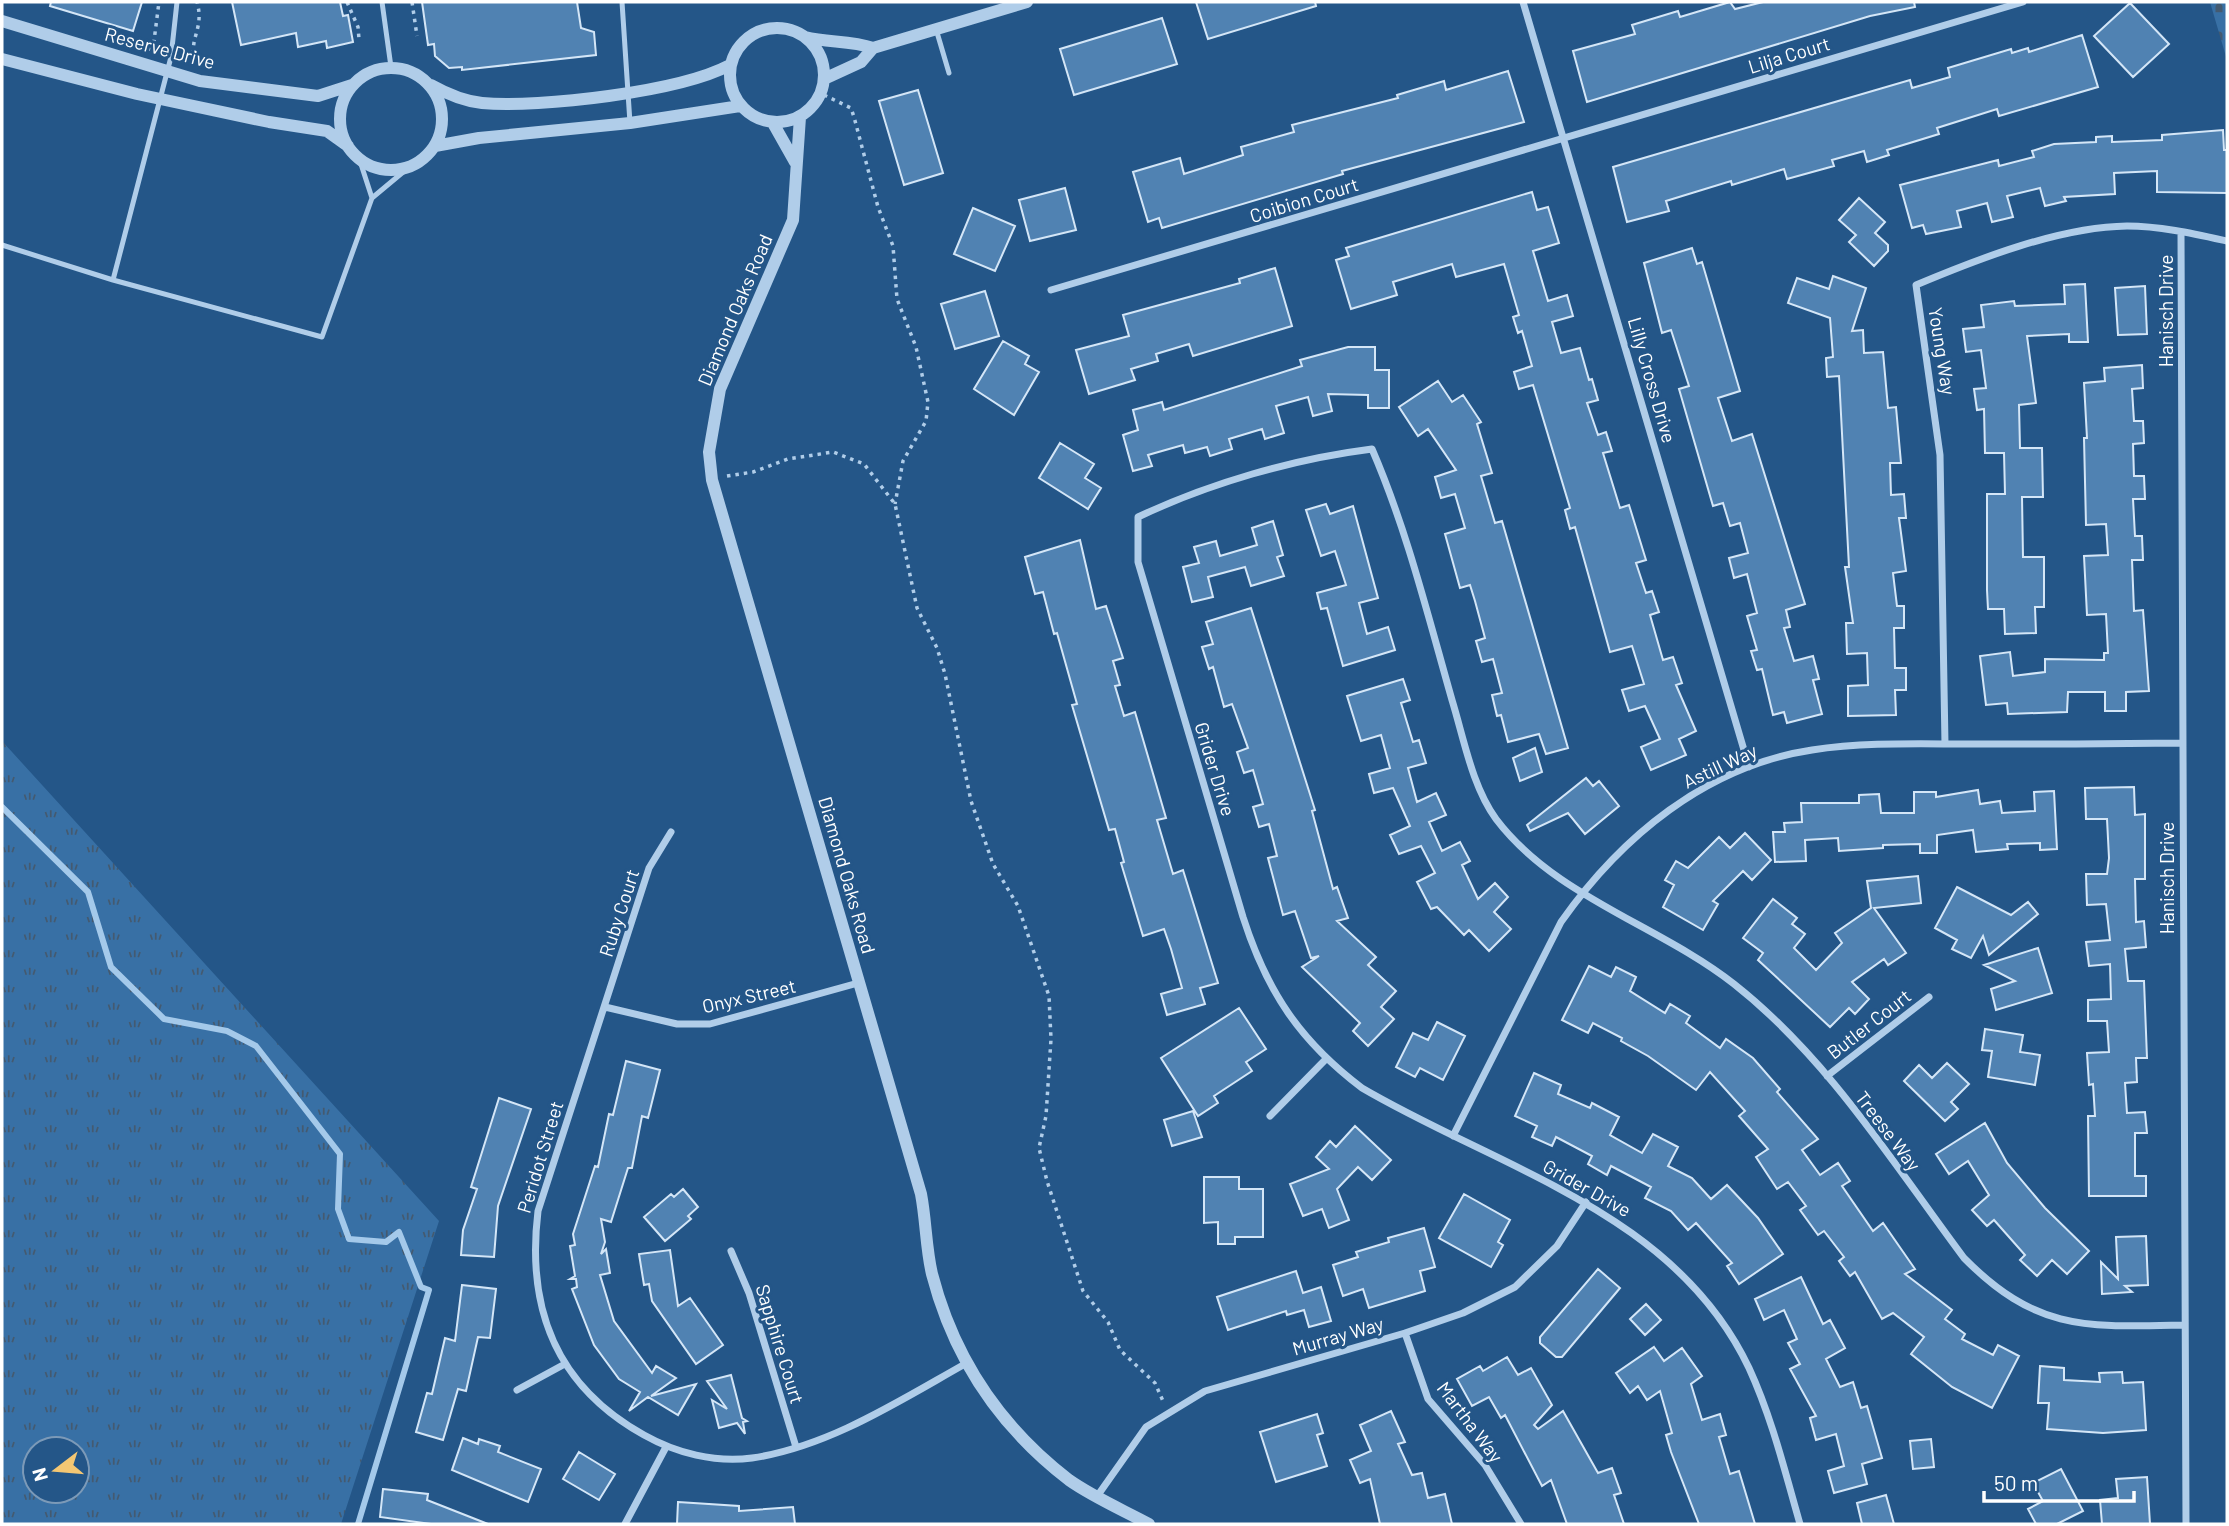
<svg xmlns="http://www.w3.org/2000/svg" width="2229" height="1526" font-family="Barlow,sans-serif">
  <defs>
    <pattern id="grass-tufts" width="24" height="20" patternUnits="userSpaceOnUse" patternTransform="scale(1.75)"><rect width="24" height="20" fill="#3870a5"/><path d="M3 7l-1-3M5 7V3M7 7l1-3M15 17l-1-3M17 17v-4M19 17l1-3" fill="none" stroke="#445a70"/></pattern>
    <pattern id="cemetery-stones" width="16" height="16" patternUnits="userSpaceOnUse" patternTransform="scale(1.75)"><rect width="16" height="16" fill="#3870a5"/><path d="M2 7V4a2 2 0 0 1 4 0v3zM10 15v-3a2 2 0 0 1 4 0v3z" fill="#445a70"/></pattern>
  </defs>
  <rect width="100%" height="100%" fill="#245688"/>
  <path fill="url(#grass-tufts)" fill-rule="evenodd" d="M2,741L439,1221L341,1524H2ZM35,1449H77V1491H35Z"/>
  <path fill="url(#cemetery-stones)" d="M2210,2H2227V60Z"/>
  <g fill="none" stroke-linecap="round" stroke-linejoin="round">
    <path stroke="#a4c9ea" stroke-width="6" d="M2,807L88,892L111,967L164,1019L227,1031L256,1046L340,1154L338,1209L349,1239L386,1242L399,1232L421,1287L429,1290L358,1524"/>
  </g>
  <path fill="#5082b2" stroke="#d4e6f7" stroke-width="2" d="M51,2H142L133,31L50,6Z
    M232,2H340L343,16L348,15L353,42L327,48L326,41L298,47L296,33L241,45Z
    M422,2H577L581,28L594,32L596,55L462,70V67L449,68L435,56L434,44L428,45Z
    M1196,2H1315L1316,6L1208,39Z
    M1730,2L1735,9L1763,2H1914L1915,7L1870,16L1587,102L1573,51L1635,34L1632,25L1678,11L1680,17Z
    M2130,3L2169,44L2133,77L2094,36Z
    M1162,18L1177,64L1074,95L1060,49Z
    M2082,35L2098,87L1999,116L1997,109L1937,128L1939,134L1887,150L1889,155L1867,162L1864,151L1832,160L1834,166L1787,179L1784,169L1732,185L1731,181L1666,201L1669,211L1627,222L1613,167L1910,80L1912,88L1950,77L1948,68L2011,49L2012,53L2028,48L2029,52Z
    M1508,71L1524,122L1342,171L1343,174L1162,228L1159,218L1148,222L1133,172L1180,158L1184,174L1243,155L1241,147L1294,132L1292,125L1398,98L1397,95L1444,81L1446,90Z
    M918,90L943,173L904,185L879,101Z
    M2223,130L2224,150H2227V193L2157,192V171L2114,173L2115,194L2064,197L2066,201L2045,206L2040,188L2007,196L2013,217L1992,222L1987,203L1957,211L1961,227L1926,234L1923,225L1912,228L1900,185L1998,160L1999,166L2034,157L2032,151L2054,144L2096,142V137L2112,136V142L2162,140V135Z
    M1065,188L1076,230L1030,241L1019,200Z
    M1532,192L1537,210L1548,207L1559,243L1533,251L1548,301L1567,295L1573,316L1552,322L1561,353L1580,348L1589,380L1592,379L1598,400L1587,403L1598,435L1606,432L1612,451L1603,453L1620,508L1629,505L1646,560L1636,563L1646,593L1652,591L1659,612L1650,615L1663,660L1673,657L1682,683L1676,685L1696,731L1679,739L1686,755L1651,770L1641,747L1660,739L1645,706L1629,711L1622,690L1644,684L1632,646L1610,652L1575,527L1570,529L1565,510L1570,508L1533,385L1519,389L1514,372L1532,366L1522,331L1518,333L1513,317L1519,315L1504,264L1456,277L1452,264L1393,282L1397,295L1351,309L1336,260L1349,256L1346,248Z
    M1859,198L1885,222L1875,233L1888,245V251L1874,266L1849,242L1856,235L1839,220Z
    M973,208L1015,226L995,271L954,254Z
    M1692,248L1697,264L1702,262L1740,391L1718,398L1732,441L1752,434L1805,604L1786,610L1790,627L1784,628L1794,661L1813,656L1819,679L1813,680L1822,714L1787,723L1784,712L1773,715L1762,669L1757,670L1751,651L1757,650L1747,616L1757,613L1747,574L1734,578L1729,558L1748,553L1740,523L1730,526L1723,503L1713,506L1679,389L1689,386L1671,330L1662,333L1644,263Z
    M1275,268L1292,326L1193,356L1189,344L1156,354L1158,361L1131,369L1135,380L1089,394L1076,350L1129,336L1123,315L1240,283L1239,279Z
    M1833,276L1866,288L1852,331L1863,330L1864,353L1883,352L1888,408L1896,407L1901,463H1890L1891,495L1904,494L1906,518H1899L1906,571L1893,573L1897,606H1904V628H1894L1895,668H1906V690H1895L1896,715L1848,716V686L1868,685L1867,653L1847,654L1846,623H1853L1845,567H1849L1839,376L1827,377L1826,358L1833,357L1830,318L1788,303L1797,278L1829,289Z
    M2085,284L2088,342H2069V334L2027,336L2036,403L2019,405L2020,448H2042L2043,497H2022L2023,557H2044V607H2035L2036,633L2005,634L2004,609H1988L1987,590V494H2005L2004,453H1985L1984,409L1977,410L1974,389L1986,388L1981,350L1966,352L1963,329L1984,327L1981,305L2014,301L2015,306L2065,304L2064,285Z
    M2145,286L2147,334L2118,335L2115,288Z
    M985,291L999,336L955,349L941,304Z
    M1003,341L1029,356L1025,364L1039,372L1014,415L974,389Z
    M1348,347H1375V370H1389V408H1368V395L1328,394L1332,411L1313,416L1308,397L1276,406L1284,433L1265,439L1262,429L1229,439L1232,449L1210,456L1207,447L1185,453L1183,445L1148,455L1152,466L1133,471L1123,435L1138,430L1133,410L1162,402L1164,410L1302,366L1300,360Z
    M2142,365L2143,388L2132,389L2134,421H2143L2144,443L2133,444L2134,476H2144L2145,499H2133L2135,536H2142L2143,560H2132L2134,611L2143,610L2149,691L2126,692V711H2105V692H2068L2067,712L2008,714L2007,703L1986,705L1980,656L2010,652L2013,676L2045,672V659L2104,660V653H2108L2106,614L2087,615L2084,556L2108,555L2106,524L2086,525L2084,438H2087L2084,383L2105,381L2104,368Z
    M1438,381L1452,402L1463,395L1481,422L1477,424L1492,473L1481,476L1495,523L1502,521L1568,748L1546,754L1539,734L1508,742L1501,715L1497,716L1492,695L1502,693L1493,659L1482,662L1476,641L1485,638L1475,601L1470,585L1460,588L1445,534L1465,528L1455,494L1441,498L1435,477L1456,470L1428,429L1418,436L1399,407Z
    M1060,443L1094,464L1085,478L1101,488L1088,509L1039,478Z
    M1326,504L1330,514L1353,506L1378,598L1359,603L1367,634L1388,627L1395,650L1343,666L1327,608L1321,609L1317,593L1346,585L1335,551L1321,556L1306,510Z
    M1273,521L1283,555L1277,557L1284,576L1251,586L1245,567L1208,577L1213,597L1192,602L1183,567L1199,563L1194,547L1216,541L1220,556L1257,545L1252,528Z
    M1080,540L1096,609L1106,606L1123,658L1113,661L1120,685L1115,686L1124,716L1135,712L1166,818L1157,820L1173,874L1183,870L1218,983L1200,988L1205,1004L1167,1015L1161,994L1182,988L1171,949L1164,929L1143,936L1121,863L1124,862L1115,829L1109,830L1072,705L1077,704L1057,633L1054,634L1043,592L1035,594L1025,557Z
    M1251,608L1315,810L1312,811L1333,889L1337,887L1348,918L1337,921L1376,957L1368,965L1396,991L1381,1007L1394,1019L1368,1046L1353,1031L1360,1023L1302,967L1319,956L1311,958L1295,911L1283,915L1268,858L1277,856L1269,824L1259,827L1253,807L1263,804L1253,770L1244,773L1237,752L1248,748L1232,704L1224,707L1213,667L1209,669L1202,647L1213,644L1206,622Z
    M1403,679L1410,700L1401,703L1413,742L1419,740L1426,763L1408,768L1417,802L1436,793L1446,815L1429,822L1442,851L1460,842L1470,861L1462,865L1478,899L1495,883L1508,897L1494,912L1511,929L1489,951L1469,930L1464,935L1437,907L1431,909L1417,882L1435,873L1421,846L1399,854L1390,835L1410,826L1393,788L1374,793L1369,774L1390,768L1381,735L1361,741L1347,696Z
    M1535,748L1542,772L1520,781L1513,758Z
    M1586,778L1593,786L1599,781L1619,806L1585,834L1568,813L1530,831L1527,825Z
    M2134,787L2135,815L2145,814V879H2135L2136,922L2144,921L2146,947L2125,949L2128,981H2144L2147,1058H2136L2137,1082L2125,1083L2127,1113L2145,1112L2147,1133H2135V1176H2146V1196H2089L2088,1116H2095L2093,1084L2089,1085L2087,1053L2109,1052L2107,1021H2088V1000L2111,999L2110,964L2089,966L2086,942L2110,940L2106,904L2087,905L2086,874H2107L2109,858L2107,819H2086L2085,788Z
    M1978,790L1980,804L2000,801L2002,813L2035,811L2034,792L2054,791L2057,849L2040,850V843L2007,844L2008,849L1976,852L1973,830L1937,835V853H1920V844L1883,845V848L1839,851L1838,838L1805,840L1806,861L1775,862L1773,832H1785L1784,823L1802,822L1801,803H1859V795L1879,794L1881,813H1914V792H1936V797Z
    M1745,833L1771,860L1752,880L1743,871L1713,901L1718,904L1703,930L1663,907L1674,885L1665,880L1676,861L1688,868L1719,837L1730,848Z
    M1918,876L1921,903L1874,908L1906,953L1888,965L1884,959L1852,982L1869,999L1855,1014L1849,1008L1830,1027L1758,960L1763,953L1743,938L1773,899L1797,918L1792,924L1805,934L1794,948L1816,970L1842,943L1835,933L1871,908L1867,881Z
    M1957,887L2011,915L2028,902L2038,914L1989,955L1983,936L1971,958L1952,949L1957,940L1935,928Z
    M2038,948L2052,993L1996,1010L1991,989L2015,981L1984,965Z
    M1589,966L1611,977L1616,967L1636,977L1630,991L1665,1013L1670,1004L1690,1016L1686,1023L1720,1048L1726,1039L1753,1058L1780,1089L1777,1092L1818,1139L1802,1150L1820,1175L1838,1163L1850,1181L1842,1186L1873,1231L1883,1223L1915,1269L1905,1274L1952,1310L1945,1319L1965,1334L1962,1339L1993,1355L1998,1345L2019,1356L1992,1408L1952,1387L1911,1354L1924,1337L1893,1313L1882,1319L1855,1272L1850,1276L1839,1261L1844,1257L1824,1231L1818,1235L1800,1210L1806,1206L1788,1182L1777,1189L1756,1157L1768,1149L1739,1116L1745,1111L1710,1072L1696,1090L1648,1056L1621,1041L1622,1038L1593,1023L1588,1033L1562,1020Z
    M1239,1008L1266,1049L1246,1062L1252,1071L1214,1096L1218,1103L1198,1116L1161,1058Z
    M1437,1022L1465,1036L1443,1080L1420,1068L1415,1077L1396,1067L1413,1033L1428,1040Z
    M1985,1029L2023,1035L2020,1052L2040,1055L2035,1085L1988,1077L1992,1051L1982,1050Z
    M626,1061L660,1070L648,1118L642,1116L632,1168H628L611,1222L601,1219L605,1242L601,1254L606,1249L610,1273L600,1275L614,1321L652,1373L656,1366L676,1378L651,1396L696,1384L678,1415L648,1397L629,1411L640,1392L619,1379L594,1345L572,1289L577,1287L576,1279H570L575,1276L570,1246L575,1245L573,1234L595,1166L598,1167L609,1114L613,1115Z
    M1947,1063L1969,1084L1951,1102L1958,1109L1945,1121L1904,1081L1919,1065L1932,1078Z
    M1534,1073L1561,1085L1558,1094L1590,1108L1592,1103L1619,1117L1610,1135L1642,1153L1653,1134L1678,1147L1668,1166L1692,1178L1711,1199L1727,1185L1758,1218L1783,1254L1739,1284L1727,1266L1732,1263L1696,1223L1688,1230L1671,1211L1645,1198L1651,1187L1611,1166L1607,1175L1588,1164L1592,1156L1556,1137L1552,1146L1532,1137L1537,1126L1515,1116Z
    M499,1098L531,1109L498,1206L494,1257L461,1255L463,1230L477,1189L471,1187Z
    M1193,1111L1202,1137L1172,1146L1164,1120Z
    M1985,1123L2007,1163L2045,1208L2089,1251L2067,1274L2052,1260L2037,1276L2020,1260L2025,1255L1994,1220L1987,1226L1972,1210L1989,1195L1968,1161L1949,1174L1936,1154Z
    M1355,1126L1391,1160L1372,1180L1358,1167L1337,1189L1349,1220L1329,1228L1322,1209L1303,1216L1290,1184L1329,1169L1316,1157L1330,1141L1336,1147Z
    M1204,1177H1239V1189H1263V1237H1235V1244H1218V1222L1204,1223Z
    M683,1189L698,1207L688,1216L691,1219L665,1241L644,1217L671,1194L674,1197Z
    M1464,1194L1510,1220L1498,1242L1503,1245L1491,1267L1439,1238Z
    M1424,1228L1435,1267L1420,1271L1425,1291L1369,1308L1363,1289L1343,1296L1333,1265L1358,1257L1356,1252L1389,1242L1388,1238Z
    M2146,1236L2148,1285L2125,1286L2132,1292L2102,1294L2101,1262L2118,1279L2116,1237Z
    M670,1250L678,1306L690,1298L723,1345L696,1364L652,1301L649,1284L644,1285L639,1254Z
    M1598,1269L1620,1288L1562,1357H1556L1540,1343V1337Z
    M1296,1271L1303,1293L1321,1287L1331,1321L1309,1327L1304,1310L1287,1315L1286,1311L1228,1330L1217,1297Z
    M1801,1277L1823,1324L1830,1320L1845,1348L1826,1359L1840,1387L1853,1382L1861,1408L1867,1406L1882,1458L1862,1464L1867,1484L1834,1493L1828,1471L1844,1466L1836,1434L1816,1440L1810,1418L1816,1416L1790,1369L1800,1364L1788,1343L1797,1339L1784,1310L1764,1320L1755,1299Z
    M462,1285L496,1289L490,1338L478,1337L466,1391L458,1389L443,1440L416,1432L427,1393L432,1394L445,1338L455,1341Z
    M1646,1304L1661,1320L1645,1335L1630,1319Z
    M1654,1347L1664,1361L1682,1348L1702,1376L1691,1384L1702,1420L1720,1414L1726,1435L1719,1437L1730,1474L1739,1471L1755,1524H1699L1671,1452L1666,1435L1672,1433L1660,1391L1647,1400L1638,1386L1630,1393L1616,1373Z
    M1507,1357L1518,1375L1531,1368L1552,1405L1534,1425L1538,1429L1563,1411L1598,1473L1612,1468L1621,1493L1614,1495L1624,1524H1567L1551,1480L1542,1486L1505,1415L1501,1418L1489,1397L1472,1406L1457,1379L1480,1366L1483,1371Z
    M2040,1366L2064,1368V1380L2100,1382L2099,1373L2122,1372L2123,1383L2143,1382L2146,1430L2103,1433L2047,1429L2049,1403H2038Z
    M731,1375L742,1418L747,1421L743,1422L745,1434L737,1423L719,1428L712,1400L727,1409L707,1381Z
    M1391,1411L1405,1442L1398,1444L1412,1475L1422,1473L1428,1498L1445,1494L1452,1524H1380L1370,1479L1360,1483L1350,1460L1371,1451L1360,1425Z
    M1317,1414L1323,1433L1317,1435L1327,1466L1276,1482L1260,1432Z
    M463,1438L478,1444L479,1439L500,1446L498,1452L541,1469L528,1502L452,1470Z
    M1931,1439L1934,1467L1913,1469L1910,1441Z
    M579,1452L615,1474L599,1500L563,1479Z
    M2061,1469L2083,1511L2057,1524H2036L2028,1509L2043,1501L2033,1483Z
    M2147,1477L2150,1524H2102L2100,1500L2118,1498L2116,1479Z
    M383,1489L428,1494L427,1500L488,1524H431L380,1517Z
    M1886,1495L1894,1524H1862L1857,1503Z
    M678,1502L739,1506V1511L793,1507L795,1524H677Z"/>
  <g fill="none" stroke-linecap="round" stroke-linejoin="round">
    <path stroke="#b0cde9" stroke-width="3.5" stroke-dasharray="3.5 5" stroke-linecap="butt" d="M347,2L358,27L359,39
      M412,2L417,36
      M148,50L154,41L159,2
      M196,62C187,39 205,30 197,2
      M824,95L851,108L854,117L878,207L893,246L897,299L916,347L928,402L926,421L903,461L895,504
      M727,476L753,472L788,459L833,452L864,464L895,504L917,608L937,648L945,674L971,801L993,864L1018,906L1049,996L1051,1039L1046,1116L1039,1148L1047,1181L1083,1291L1108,1322L1120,1350L1155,1383L1163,1401"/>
    <path stroke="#b0cde9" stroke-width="5" d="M382,2L391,67
      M622,2L630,123
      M936,29L949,73
      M359,158L372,198
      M2,245L113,280L322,337L372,198L408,168
      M113,280L171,57L177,2"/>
    <path stroke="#b0cde9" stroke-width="7" d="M1523,2L1749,767
      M2181,232L2186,1524
      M1051,290L2023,2
      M1945,744L1940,455L1916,285C1978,259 2059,227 2127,226C2160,226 2195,234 2227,241
      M671,832L649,868L538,1211C526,1309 556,1386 644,1435C676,1453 715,1463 752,1458C828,1447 899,1401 965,1364
      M605,1007L677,1024H710L858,983
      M1827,1076L1929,997
      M1270,1116L1325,1060
      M1453,1136L1561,922C1621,837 1706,766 1812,750C1864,742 1917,744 1970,744C2041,744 2111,744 2182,743
      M731,1251L749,1293L796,1447
      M1405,1333L1428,1399L1485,1465L1521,1524
      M517,1390L563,1365
      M1098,1495L1146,1427L1205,1391L1405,1333L1463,1313L1515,1287L1557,1246L1586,1202
      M625,1524L666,1447
      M1800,1524C1785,1472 1772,1418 1749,1368C1675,1212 1500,1169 1362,1088C1300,1041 1267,992 1243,917L1138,562V517C1210,483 1293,459 1372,449C1407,530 1428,616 1452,700C1464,739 1472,786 1496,819C1555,897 1659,925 1734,984C1828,1058 1893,1163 1964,1258C2037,1332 2088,1327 2185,1325"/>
    <path stroke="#b0cde9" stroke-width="12" d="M2,21L200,81L318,96L352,85
      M730 75a47 47 0 1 1 94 0a47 47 0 1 1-94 0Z
      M805,37C828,43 850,40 873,48
      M2,59L137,94L269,122L327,131L348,146
      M340 119a51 51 0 1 1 102 0a51 51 0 1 1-102 0Z
      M824,79L861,62L873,48L1027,2
      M431,85C447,94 463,101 482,103C540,108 679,92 730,65
      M800,117L793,220L720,389L709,452L712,480L921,1194C926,1220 926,1249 932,1274C954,1359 1000,1427 1069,1480C1093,1497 1123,1510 1149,1524
      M773,123L795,162
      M435,146L479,138L630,123L740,106"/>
  </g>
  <g text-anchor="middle" stroke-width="6" stroke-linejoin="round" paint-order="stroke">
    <g font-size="19" fill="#fff" stroke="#245688">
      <text transform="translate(160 48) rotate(15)" y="7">Reserve Drive</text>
      <text transform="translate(1789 55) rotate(-17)" y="7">Lilja Court</text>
      <text transform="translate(1304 200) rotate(-17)" y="7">Coibion Court</text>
      <text transform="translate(735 310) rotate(-67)" y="7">Diamond Oaks Road</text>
      <text transform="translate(2166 311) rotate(-90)" y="7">Hanisch Drive</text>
      <text transform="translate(1942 351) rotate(81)" y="7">Young Way</text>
      <text transform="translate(1652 380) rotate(74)" y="7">Lilly Cross Drive</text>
      <text transform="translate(1720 766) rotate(-25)" y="7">Astill Way</text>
      <text transform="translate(1215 769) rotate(73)" y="7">Grider Drive</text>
      <text transform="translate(847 875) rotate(74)" y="7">Diamond Oaks Road</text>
      <text transform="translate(2167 878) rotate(-90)" y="7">Hanisch Drive</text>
      <text transform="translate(619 913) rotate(-72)" y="7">Ruby Court</text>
      <text transform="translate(749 996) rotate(-13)" y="7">Onyx Street</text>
      <text transform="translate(1869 1024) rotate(-38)" y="7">Butler Court</text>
      <text transform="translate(1888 1131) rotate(53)" y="7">Treese Way</text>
      <text transform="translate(540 1157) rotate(-73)" y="7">Peridot Street</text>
      <text transform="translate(1587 1188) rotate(29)" y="7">Grider Drive</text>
      <text transform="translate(1338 1336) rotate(-16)" y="7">Murray Way</text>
      <text transform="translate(780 1344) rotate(73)" y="7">Sapphire Court</text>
      <text transform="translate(1470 1422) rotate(53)" y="7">Martha Way</text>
    </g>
  </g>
  <rect width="2229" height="1526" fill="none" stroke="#ffffff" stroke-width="7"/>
  <g transform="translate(56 1470) rotate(254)"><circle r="33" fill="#245688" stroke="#7c9ab8" stroke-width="2"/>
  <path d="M0-5L12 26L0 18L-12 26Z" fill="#f4c773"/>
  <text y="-10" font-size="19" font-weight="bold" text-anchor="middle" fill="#ffffff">N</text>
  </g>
  <path d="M1984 1491v10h150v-10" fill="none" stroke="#ffffff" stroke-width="3.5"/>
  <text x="1994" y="1491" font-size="21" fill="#ffffff" stroke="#245688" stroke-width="5" paint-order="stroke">50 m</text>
</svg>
